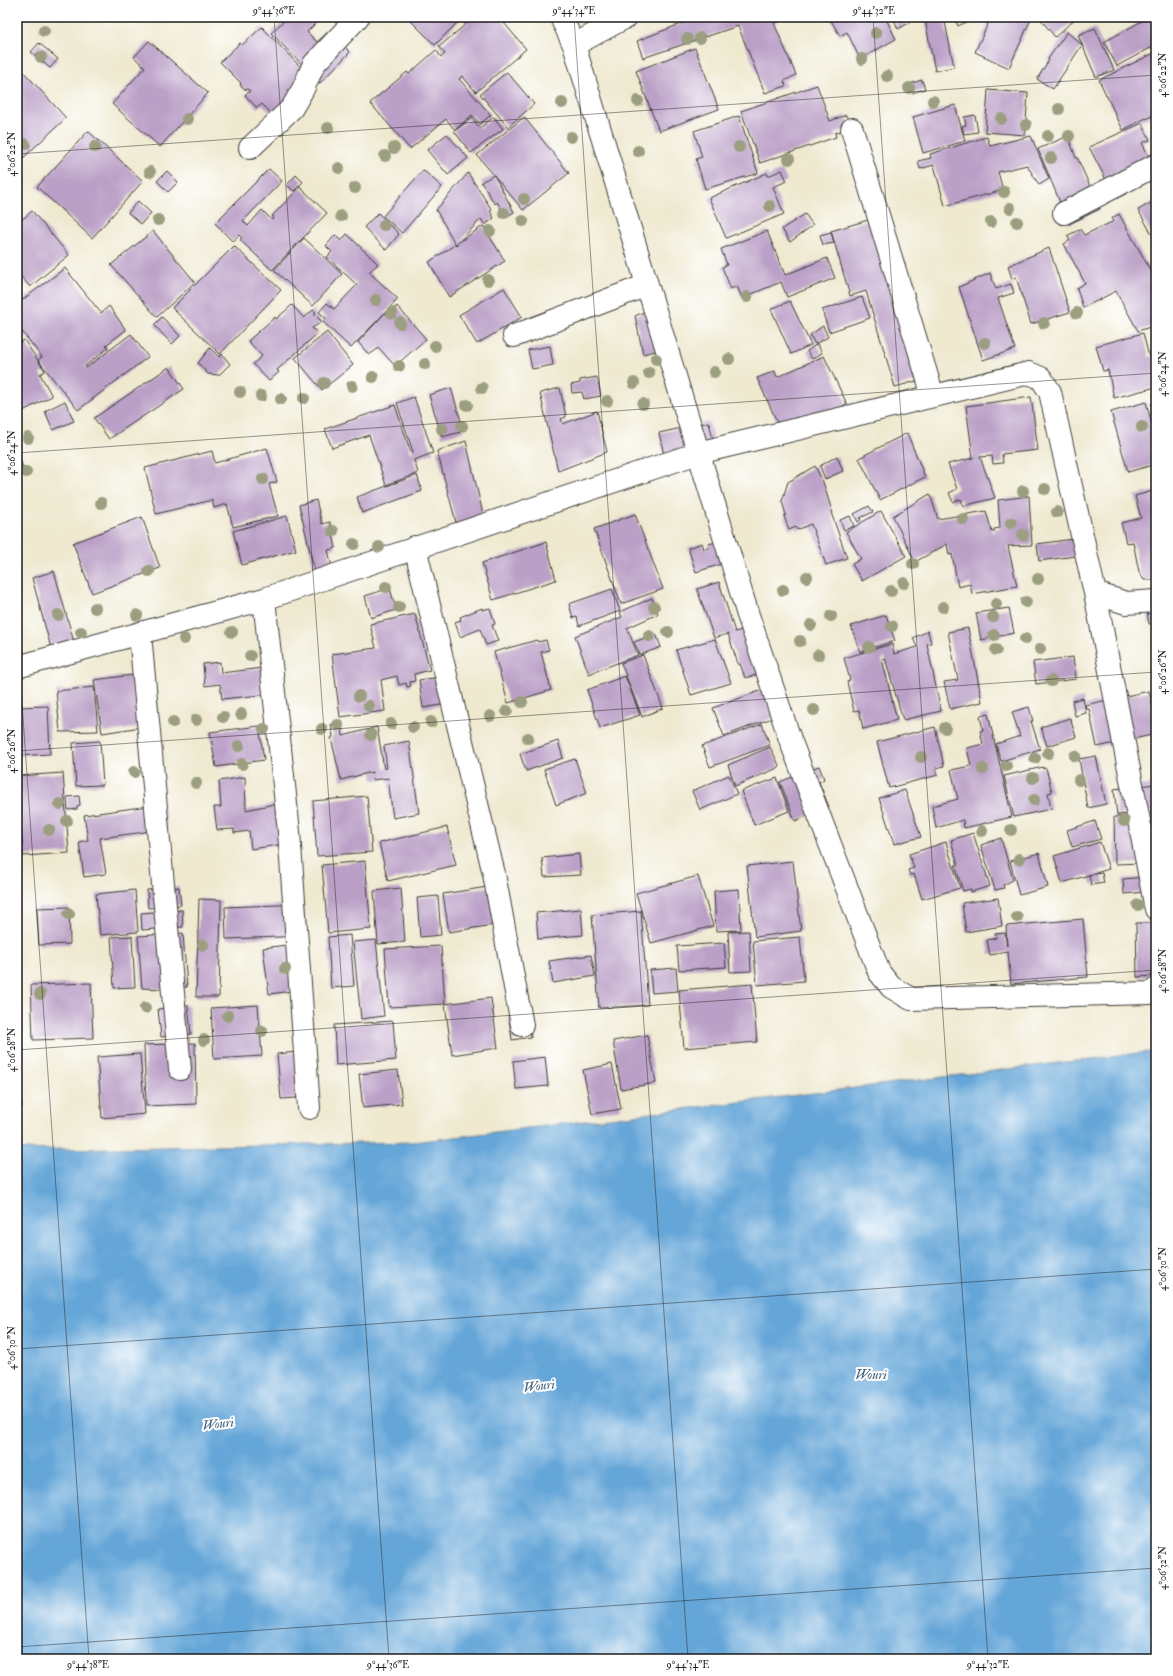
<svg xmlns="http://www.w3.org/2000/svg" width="1173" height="1676" font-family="'IM FELL Double Pica',serif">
  <rect width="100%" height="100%" fill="#fff"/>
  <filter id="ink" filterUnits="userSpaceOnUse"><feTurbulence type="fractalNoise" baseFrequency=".025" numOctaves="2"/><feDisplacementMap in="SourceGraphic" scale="8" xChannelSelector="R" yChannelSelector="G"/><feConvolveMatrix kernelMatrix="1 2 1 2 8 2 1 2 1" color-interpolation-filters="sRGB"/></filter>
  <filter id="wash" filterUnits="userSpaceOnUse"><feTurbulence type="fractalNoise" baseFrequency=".012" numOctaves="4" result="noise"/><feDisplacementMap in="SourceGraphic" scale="16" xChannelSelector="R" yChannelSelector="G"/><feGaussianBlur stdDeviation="0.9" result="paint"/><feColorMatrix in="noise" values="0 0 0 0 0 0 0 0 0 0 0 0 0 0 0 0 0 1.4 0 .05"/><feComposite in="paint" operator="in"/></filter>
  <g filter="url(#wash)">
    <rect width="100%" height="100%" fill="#efe9d0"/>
    <path fill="#65a6d8" stroke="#40617a" d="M1156,1051V1659H17V1150L414,1142Z"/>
    <g id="blocks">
      <path fill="#ba9fc6" d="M288,17H316L319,20L307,32L317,42L329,31L350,52L320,83L271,33Z
        M413,17H463L435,45L410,20Z
        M465,17H499L526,49L476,92L462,76L459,79L491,115L480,124L472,115L455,130L446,119L410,149L370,103L407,72L409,74L436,50L441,57L445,54L439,47L467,23L463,19Z
        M698,17H777L779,21L774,23L796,75L784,81L786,86L765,93L738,26L643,58L637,41Z
        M829,17H885L896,39L860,59L847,32L840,36Z
        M893,17H920L898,29Z
        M944,17L954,67L935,71L925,20Z
        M954,17H976L958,26Z
        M991,17H1027L1031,19L1009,68L975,52Z
        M1039,17H1077L1055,37Z
        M1149,17L1156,28V45L1117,66L1104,42Z
        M262,27L314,81L276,118L262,104L257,108L245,95L250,91L248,89L246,90L240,85L241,83L220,62L240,43L242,45Z
        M1095,28L1114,70L1096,77L1078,35Z
        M1067,32L1082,45L1053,89L1037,79L1049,60L1048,59Z
        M149,41L208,93L160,147L112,104L145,67L134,57Z
        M39,43L58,59L50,68L31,52Z
        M695,48L719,109L659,131L636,71Z
        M1156,52V113L1152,115V116L1146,119V118L1123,130L1099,80Z
        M21,69L66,118L23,158L17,151V72Z
        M507,72L534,104L508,127L480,94Z
        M922,80L925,89L912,93L909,84Z
        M817,85L830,121L846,115L851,128L835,133L836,137L760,163L741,111Z
        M988,90L1028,93L1025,135L985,132Z
        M955,105L965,141L923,153L913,117Z
        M975,115L978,132L964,134L962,126L966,125L964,117Z
        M739,116L758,173L705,189L696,159L702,157L694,131Z
        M494,117L503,129L471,153L454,131L472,118L480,128Z
        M524,117L569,173L523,210L477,155Z
        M1142,123L1150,140L1142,143L1151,160L1114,195L1089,147Z
        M88,131L143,181L92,238L37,187Z
        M447,134L468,158L448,175L427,150Z
        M1031,136L1049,179L1039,185L1027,165L998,172L1003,190L945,206L934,165L920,169L918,161L931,158L930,154L983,138L987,137L990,146Z
        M1068,136L1076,158L1077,157L1100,209L1069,224L1038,149Z
        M269,169L282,181L243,221L248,226L262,210L272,220L274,217L272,216L300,187L327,213L272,270L240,240L242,238L239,235L233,242L215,223Z
        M423,170L442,187L402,233L383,216Z
        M782,170L787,181L773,187L784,214L726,238L709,198L767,173L768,176Z
        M167,171L178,182L168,192L157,181Z
        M468,173L492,210L490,211L494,218L485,225L481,219L456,245L436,210Z
        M296,175L303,182L294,191L287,185Z
        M494,175L514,212L506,217L497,202L495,204L481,182Z
        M1156,200V241L1138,210Z
        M138,201L151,213L141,224L128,213Z
        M32,211L69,255L30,287L17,272V224Z
        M378,213L399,234L386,250L364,227Z
        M805,214L813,225L790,242L782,229Z
        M1119,214L1156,280V325L1138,331L1116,291L1083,308L1077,288L1085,283L1064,244L1070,240L1067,236L1080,229L1084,235L1114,221L1112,218Z
        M885,215L920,380L895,387L866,291L850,296L831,231Z
        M483,226L505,261L449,297L429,262Z
        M153,231L195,282L157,317L111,265Z
        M767,231L785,275L827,258L835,278L787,297L781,282L742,298L737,286L731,289L722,267L727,265L721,249Z
        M831,232L834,243L823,245L820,235Z
        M347,234L378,264L369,272L398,299L351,348L323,322L326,318L319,312L327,303L334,309L357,285L327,257L332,252L326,246L335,235L341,241Z
        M304,238L342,274L313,306L274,270Z
        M234,246L281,290L220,354L172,308Z
        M1049,248L1070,312L1031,324L1016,277L1012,279L1008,266Z
        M65,268L101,313L109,306L126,330L106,345L108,348L85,366L86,368L131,334L148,357L78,410L38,360L42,357L17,325V304Z
        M990,273L996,289L1011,284L1014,293L998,298L1015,349L983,360L959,287Z
        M504,288L522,317L477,344L459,315Z
        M862,297L870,318L829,332L822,310Z
        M790,301L811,345L791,354L771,309Z
        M292,305L304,318L313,310L316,312L314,314L322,322L312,328L318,333L277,370L279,372L269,381L253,364L262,356L248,341L275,317L276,319Z
        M397,306L426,339L395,366L379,348L369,355L358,342L385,313L387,315Z
        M655,307L664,349L643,354L635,316Z
        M162,317L180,336L172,344L154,325Z
        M823,326L828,337L815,344L810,335Z
        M1156,328V347L1151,330Z
        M327,332L353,365L322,390L295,358Z
        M1143,333L1149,357L1156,355V387L1114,398L1108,370L1103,371L1096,346Z
        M24,340L45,371L40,374L52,396L17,414V345Z
        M817,344L822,353L812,359L807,351Z
        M550,346L553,365L532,369L528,350Z
        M210,348L219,357L222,354L230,364L219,375L208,374L198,363Z
        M824,356L847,404L832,411L798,419L797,417L779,426L757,378L775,371L777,377Z
        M169,367L184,389L109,439L94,418Z
        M597,377L601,396L584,399L582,392L572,393L571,385L580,383V380Z
        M451,388L464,431L442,437L429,395Z
        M560,388L566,417L561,419L563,424L597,411L607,452L558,471L540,393Z
        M414,397L433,453L414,460L418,473L386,485L369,435L332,448L325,429L395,405L411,453L413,452L397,403Z
        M1031,397L1038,450L1002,454L1003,463L993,464L992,456L980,457L995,498L963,506L961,499L953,502L949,493L957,489L948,464L973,458L966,406Z
        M65,401L74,421L53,430L45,411Z
        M1146,402L1156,439V464L1128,472L1111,412Z
        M1156,403V421H1155L1151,404Z
        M709,422L715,448L665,459L659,433Z
        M907,433L925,477L880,500L859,458Z
        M466,441L485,523L458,530L437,451Z
        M267,448L277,482L269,484L278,516L233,527L227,504L214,508L212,500L156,514L145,468L212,451L215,463Z
        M17,452L23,467L17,469Z
        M837,456L843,471L825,479L820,466Z
        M815,466L823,482L833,514L832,515L847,558L826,565L811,524L797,530L796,527L789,530L784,516L786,515L782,501L788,482Z
        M417,475L422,491L362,513L357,497Z
        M1156,490V580H1144L1139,572L1133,542L1126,543L1121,523L1141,518L1135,496Z
        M930,494L938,519L986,511L992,532H994V529L1000,528L998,500L1029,496L1032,545L1008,546L1017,586L972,594L970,584L958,587L952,554L949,555L947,544L915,562L893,516Z
        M316,500L322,524L330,522L336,548L328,550L333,572L316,577L299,505Z
        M869,506L873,512L860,518L861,520L858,522L854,514Z
        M881,511L906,556L862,581L852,564L861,559L846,532Z
        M635,514L663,589L621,604L594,529Z
        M287,516L296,550L242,565L233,531Z
        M850,516L854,526L844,530L840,520Z
        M142,517L160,568L92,593L73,543Z
        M1088,537L1090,554L1039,561L1037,544Z
        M721,541L728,562L696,572L688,548L702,543L704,549L709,548L708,544Z
        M546,542L556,580L493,600L482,563Z
        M54,571L74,642L51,648L32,578Z
        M719,582L735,632L753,626L767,672L745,678L740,664H738L728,634L714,638L697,589Z
        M390,588L396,610L371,618L365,596Z
        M612,589L620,611L579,626L577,617L573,618L569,604Z
        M652,598L658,614L627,628L638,655L589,674L575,636L622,617L620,612Z
        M482,608V610L490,608L495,624L492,625L498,641L486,645L480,629L460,637L455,622L461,620L460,617Z
        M1009,608L1014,633L981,640L976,613Z
        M1151,611L1152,614L1156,613V623L1149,624L1147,612Z
        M415,614L430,670L414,674L415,681L410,682L411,686L407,687L406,683L399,685L397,676L381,680L385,711L340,717L332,654L376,648L370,624Z
        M886,615L895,641L860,652L851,626Z
        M968,628L982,702L950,709L944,682L958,680L948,632Z
        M928,631L931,643L927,644L941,711L903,720L885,658L882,659L897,720L863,729L859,710L854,711L847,682L850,680L844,658L892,644L894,654L917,647L913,638Z
        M656,634L661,647L640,655L634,642Z
        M715,639L731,683L691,695L676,650Z
        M537,640L538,642L546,640L549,650L541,652L551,690L508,703L494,652Z
        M643,655L663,708L642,717L621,663Z
        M1073,657L1076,679L1036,684L1033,662Z
        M220,662L221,673L279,666L281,693L222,699L220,684L205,686L203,664Z
        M140,674L148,726L102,733L94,680Z
        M625,676L640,715L600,728L587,690Z
        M441,677L446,704L423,708L419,680Z
        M94,687L98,731L60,732L56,691Z
        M765,689L775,717L724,736L713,708Z
        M1149,691L1156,725V734L1097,747L1089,709H1086L1085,705Z
        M1083,698L1086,713L1075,716L1072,701Z
        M48,706L50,754L17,756V707Z
        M1029,707L1033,721H1031L1040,749L1001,761L996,744L1020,736L1012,712Z
        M988,714L1012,817L964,828L963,820L936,828L932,806L958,799L951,770L971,766L967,748L983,744L980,731L983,730L980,716Z
        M1070,718L1076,737L1047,746L1041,727Z
        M341,722L343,736L377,727L384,769L387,768L384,746L409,741L419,813L393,818L388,778L373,780L372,772L341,780L331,738L333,737L331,724Z
        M762,724L770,745L710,767L702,746Z
        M259,726L264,760L216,767L210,732Z
        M935,727L944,766L936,768L938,775L889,788L877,742Z
        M100,741L103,785L76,786L73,743Z
        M558,741L563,758L526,771L520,754Z
        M770,747L780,767L735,786L728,765Z
        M1096,756L1106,804L1088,808L1079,759Z
        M575,759L587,793L556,805L544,769Z
        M819,766L824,779L819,782L829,807L795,821L780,782Z
        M1043,767V769L1046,768L1052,792L1048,793L1051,809L1014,817L1004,776Z
        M63,773L69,853L23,856L18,776Z
        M729,775L737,794L700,810L692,791Z
        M245,777L246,810L293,800L298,842L251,849L249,831L234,833V829L217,830L214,807H221L219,781Z
        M777,778L789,811L754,825L741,791Z
        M1156,784V811L1117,815L1114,789Z
        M905,790L921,837L894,844L879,798Z
        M79,796L80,805L77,806V809L68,810L67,797Z
        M367,796L372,852L317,856L313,801Z
        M163,804L167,829L100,838L106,874L84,877L79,842L88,840L84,815Z
        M1143,815L1144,863L1115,864L1114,817Z
        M1095,821L1101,839L1072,847L1067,830Z
        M447,827L456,865L388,881L379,843Z
        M973,833L990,886L971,892V889L963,891L955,865H958L951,840Z
        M1001,838L1013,880L1003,885L1004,888L995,890L981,845Z
        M946,842L960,888L922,899L914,874L910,875L908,870L914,868L909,854Z
        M1100,842L1109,869L1062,883L1054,856Z
        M1039,853L1048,887L1019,895L1010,861Z
        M579,854L581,875L544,877L542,858Z
        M365,861L371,929L328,933L322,865Z
        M793,861L801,931L755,937L747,866Z
        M1102,873L1104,883L1091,885L1089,875Z
        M698,876L713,926L651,943L636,893Z
        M1156,876V891L1124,894L1123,879Z
        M500,885L506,923L449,932L443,894Z
        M179,887L181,905L148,908L147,890Z
        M401,888L405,942L378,944L374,891Z
        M739,889L741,930L716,931L714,891Z
        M135,890L138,932L100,935L96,894Z
        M438,896L441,935L420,937L417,898Z
        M998,898L1002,926L966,932L962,903Z
        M199,899L221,900L219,997H196Z
        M304,904L305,936L226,939L225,907Z
        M69,907L70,944L39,945L37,908Z
        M581,909L583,935L538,939L536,913Z
        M182,910L183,927L142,930L141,913Z
        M641,911L648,1005L599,1008L592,915Z
        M1083,919L1088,977L1011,984L1008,952L990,955L987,940L996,938L995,934L1005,933L1007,946L1006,926Z
        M1136,923H1156V976L1137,977Z
        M749,931L751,971L730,972L728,932Z
        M183,933L187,987L161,989L142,988L138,936Z
        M350,935L354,986L331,988L328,937Z
        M132,936L135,987L114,988L111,937Z
        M800,937L804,981L757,985L753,941Z
        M376,940L384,1016L361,1019L353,942Z
        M302,943L308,989L269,994L263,948Z
        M724,943L726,967L679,970L677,946Z
        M441,946L445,1004L389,1007L385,949Z
        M591,955L595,976L553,983L549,961Z
        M676,968L678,991L652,993L650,970Z
        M91,983L93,1038L33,1040L31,985Z
        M752,984L757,1042L684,1048L679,990Z
        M491,998L498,1048L452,1055L445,1004Z
        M188,1005L191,1034L161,1037L158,1009Z
        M258,1005L262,1056L214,1059L211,1008Z
        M529,1014L531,1037L512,1040L509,1016Z
        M393,1021L396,1060L336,1065L334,1025Z
        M647,1035L656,1083L621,1089L613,1041Z
        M195,1043L196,1104L146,1106L144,1045Z
        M308,1051L312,1097L281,1099L277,1054Z
        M140,1054L145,1114L102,1118L97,1057Z
        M545,1057L548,1086L516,1089L513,1061Z
        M612,1064L621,1109L592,1114L583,1070Z
        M17,1070L22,1107H17Z
        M398,1070L402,1104L363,1108L359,1074Z"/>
    </g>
  </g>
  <g filter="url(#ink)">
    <use href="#blocks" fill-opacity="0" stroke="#3c3b37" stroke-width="1"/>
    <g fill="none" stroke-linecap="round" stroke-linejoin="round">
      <defs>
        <path id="minor" d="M561,17L574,45L748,615L791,742L879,972L891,987L911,999L1151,993L1156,989
          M574,45L626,17
          M852,129L933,396
          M250,148L292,108L303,89L314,64L358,17
          M1064,213L1156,165
          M514,336L647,285
          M415,547L494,874L522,1025
          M1095,593L1156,909
          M264,599L289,832L309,1108
          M140,634L180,1069
          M17,667L264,599L698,453L1029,373L1041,378L1050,392L1095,593L1126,603L1156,601"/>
      </defs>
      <use href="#minor" stroke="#3c3b37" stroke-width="24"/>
      <use href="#minor" stroke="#fff" stroke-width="22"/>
    </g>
    <g fill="#9b9e7f">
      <circle cx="44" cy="31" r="6"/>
      <circle cx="876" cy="33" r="6"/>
      <circle cx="700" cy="38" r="6"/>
      <circle cx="687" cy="39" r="6"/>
      <circle cx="41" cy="57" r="6"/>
      <circle cx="862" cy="59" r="6"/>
      <circle cx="887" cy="76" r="6"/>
      <circle cx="909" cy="88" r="6"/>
      <circle cx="638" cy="101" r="6"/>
      <circle cx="933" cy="101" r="6"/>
      <circle cx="562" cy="103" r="6"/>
      <circle cx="1059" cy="109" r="6"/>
      <circle cx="187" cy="119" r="6"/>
      <circle cx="1001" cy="119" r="6"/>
      <circle cx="1026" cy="125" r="6"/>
      <circle cx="328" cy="128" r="6"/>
      <circle cx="1048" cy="136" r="6"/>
      <circle cx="1069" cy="136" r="6"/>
      <circle cx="571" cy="137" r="6"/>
      <circle cx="25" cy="144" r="6"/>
      <circle cx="95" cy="147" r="6"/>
      <circle cx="739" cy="147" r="6"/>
      <circle cx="394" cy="148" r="6"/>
      <circle cx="638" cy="151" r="6"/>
      <circle cx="385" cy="156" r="6"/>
      <circle cx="1051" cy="158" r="6"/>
      <circle cx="789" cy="159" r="6"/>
      <circle cx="339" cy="168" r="6"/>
      <circle cx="150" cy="172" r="6"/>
      <circle cx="355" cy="188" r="6"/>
      <circle cx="1004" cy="192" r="6"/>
      <circle cx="524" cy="199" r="6"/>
      <circle cx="770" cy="206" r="6"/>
      <circle cx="1010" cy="208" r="6"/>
      <circle cx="504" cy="213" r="6"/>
      <circle cx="341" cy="216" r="6"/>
      <circle cx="158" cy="220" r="6"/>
      <circle cx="523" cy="221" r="6"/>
      <circle cx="991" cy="222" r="6"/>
      <circle cx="1017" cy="222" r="6"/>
      <circle cx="384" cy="225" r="6"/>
      <circle cx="490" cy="231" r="6"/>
      <circle cx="488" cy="280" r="6"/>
      <circle cx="747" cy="297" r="6"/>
      <circle cx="376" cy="300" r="6"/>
      <circle cx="392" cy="313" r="6"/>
      <circle cx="1077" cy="313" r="6"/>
      <circle cx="400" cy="323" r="6"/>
      <circle cx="1044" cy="323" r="6"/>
      <circle cx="985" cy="343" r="6"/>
      <circle cx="435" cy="346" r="6"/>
      <circle cx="656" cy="359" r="6"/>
      <circle cx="729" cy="359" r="6"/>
      <circle cx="425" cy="364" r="6"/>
      <circle cx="399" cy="366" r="6"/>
      <circle cx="714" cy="372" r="6"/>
      <circle cx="649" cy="373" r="6"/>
      <circle cx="373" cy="377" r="6"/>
      <circle cx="324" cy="383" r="6"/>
      <circle cx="634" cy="383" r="6"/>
      <circle cx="352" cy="386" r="6"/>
      <circle cx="482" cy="388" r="6"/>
      <circle cx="240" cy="392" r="6"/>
      <circle cx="261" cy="396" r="6"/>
      <circle cx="304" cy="398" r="6"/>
      <circle cx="281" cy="399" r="6"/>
      <circle cx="607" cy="401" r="6"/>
      <circle cx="643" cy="404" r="6"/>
      <circle cx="467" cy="405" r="6"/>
      <circle cx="462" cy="426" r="6"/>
      <circle cx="1142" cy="427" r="6"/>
      <circle cx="442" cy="429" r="6"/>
      <circle cx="28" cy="438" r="6"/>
      <circle cx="26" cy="472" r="6"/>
      <circle cx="263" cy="479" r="6"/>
      <circle cx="1045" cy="489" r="6"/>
      <circle cx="1023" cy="491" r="6"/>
      <circle cx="101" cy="503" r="6"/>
      <circle cx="1057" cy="512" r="6"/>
      <circle cx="963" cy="519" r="6"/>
      <circle cx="1011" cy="523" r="6"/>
      <circle cx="333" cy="531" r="6"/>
      <circle cx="1023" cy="535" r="6"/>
      <circle cx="354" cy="544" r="6"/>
      <circle cx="379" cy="547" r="6"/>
      <circle cx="913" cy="564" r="6"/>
      <circle cx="149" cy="571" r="6"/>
      <circle cx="807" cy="577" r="6"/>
      <circle cx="1038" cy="579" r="6"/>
      <circle cx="904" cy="583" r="6"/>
      <circle cx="386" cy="587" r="6"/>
      <circle cx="783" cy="590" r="6"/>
      <circle cx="891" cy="591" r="6"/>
      <circle cx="1026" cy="602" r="6"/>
      <circle cx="996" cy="604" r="6"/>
      <circle cx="399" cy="607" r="6"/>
      <circle cx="654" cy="607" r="6"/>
      <circle cx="943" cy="607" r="6"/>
      <circle cx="95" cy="608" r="6"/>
      <circle cx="58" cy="615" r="6"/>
      <circle cx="137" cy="615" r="6"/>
      <circle cx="831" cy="616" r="6"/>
      <circle cx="993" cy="617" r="6"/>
      <circle cx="811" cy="625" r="6"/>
      <circle cx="892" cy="626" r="6"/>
      <circle cx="81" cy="632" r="6"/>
      <circle cx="232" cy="632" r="6"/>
      <circle cx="668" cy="632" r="6"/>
      <circle cx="994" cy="635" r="6"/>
      <circle cx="649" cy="636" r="6"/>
      <circle cx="184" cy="639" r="6"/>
      <circle cx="1025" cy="639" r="6"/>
      <circle cx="800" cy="641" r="6"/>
      <circle cx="869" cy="647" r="6"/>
      <circle cx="1040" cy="649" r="6"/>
      <circle cx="996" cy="650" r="6"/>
      <circle cx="818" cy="655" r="6"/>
      <circle cx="250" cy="656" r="6"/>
      <circle cx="1051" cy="681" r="6"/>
      <circle cx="359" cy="696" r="6"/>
      <circle cx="522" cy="702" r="6"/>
      <circle cx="369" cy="706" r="6"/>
      <circle cx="814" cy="710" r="6"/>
      <circle cx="507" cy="711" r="6"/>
      <circle cx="241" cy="714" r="6"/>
      <circle cx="490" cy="716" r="6"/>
      <circle cx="223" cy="717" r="6"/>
      <circle cx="196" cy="720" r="6"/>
      <circle cx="173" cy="722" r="6"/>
      <circle cx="431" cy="722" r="6"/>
      <circle cx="391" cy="724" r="6"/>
      <circle cx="338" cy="725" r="6"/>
      <circle cx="413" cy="727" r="6"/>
      <circle cx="945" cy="728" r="6"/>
      <circle cx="264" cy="729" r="6"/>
      <circle cx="322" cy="729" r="6"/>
      <circle cx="371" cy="735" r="6"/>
      <circle cx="528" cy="738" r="6"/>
      <circle cx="239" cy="746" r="6"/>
      <circle cx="1048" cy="753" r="6"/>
      <circle cx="1075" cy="756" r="6"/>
      <circle cx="921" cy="757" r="6"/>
      <circle cx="1035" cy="758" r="6"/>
      <circle cx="242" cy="764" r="6"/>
      <circle cx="1006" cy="766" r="6"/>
      <circle cx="983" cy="769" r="6"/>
      <circle cx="134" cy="772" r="6"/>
      <circle cx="1033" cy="778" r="6"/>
      <circle cx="1079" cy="780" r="6"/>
      <circle cx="196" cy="783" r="6"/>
      <circle cx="1034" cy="800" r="6"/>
      <circle cx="60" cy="804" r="6"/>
      <circle cx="67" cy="821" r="6"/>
      <circle cx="1124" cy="821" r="6"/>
      <circle cx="49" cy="830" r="6"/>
      <circle cx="1011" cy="830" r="6"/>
      <circle cx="982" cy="831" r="6"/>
      <circle cx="1019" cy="859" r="6"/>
      <circle cx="1138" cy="905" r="6"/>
      <circle cx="69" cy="914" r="6"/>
      <circle cx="1017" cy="917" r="6"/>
      <circle cx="203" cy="945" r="6"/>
      <circle cx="285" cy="969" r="6"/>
      <circle cx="40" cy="994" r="6"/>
      <circle cx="145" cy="1008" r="6"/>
      <circle cx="228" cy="1016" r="6"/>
      <circle cx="262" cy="1031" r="6"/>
      <circle cx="204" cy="1040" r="6"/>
    </g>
  </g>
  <path fill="none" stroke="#1c1c1c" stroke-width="1" stroke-opacity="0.45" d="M274,17L389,1659M574,17L688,1659M873,17L988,1659M17,154L1156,75M17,453L1156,373M17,632L89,1659M17,751L1156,672M17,1050L1156,970M17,1349L1156,1269M17,1647L1156,1568"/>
  <g text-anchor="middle" stroke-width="4" stroke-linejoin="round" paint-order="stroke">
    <g font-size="13" font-style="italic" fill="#40617a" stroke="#fff">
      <text x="871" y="1379">Wouri</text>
      <text transform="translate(539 1385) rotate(-7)" y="5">Wouri</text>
      <text transform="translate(218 1423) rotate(-7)" y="5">Wouri</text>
    </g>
  </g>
  <rect width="1173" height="1676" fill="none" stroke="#fff" stroke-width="44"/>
  <rect x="22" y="22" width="1129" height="1632" fill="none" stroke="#1c1c1c" stroke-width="1.5"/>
  <g font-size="10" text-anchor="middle" fill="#1c1c1c">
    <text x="274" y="14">9°44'36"E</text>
    <text x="574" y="14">9°44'34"E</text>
    <text x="874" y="14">9°44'32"E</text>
    <text transform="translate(1162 75) rotate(-90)" y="4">4°06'22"N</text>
    <text transform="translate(11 154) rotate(-90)" y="4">4°06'22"N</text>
    <text transform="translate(1162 374) rotate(-90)" y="4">4°06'24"N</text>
    <text transform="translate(11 453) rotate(-90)" y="4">4°06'24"N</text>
    <text transform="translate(1162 672) rotate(-90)" y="4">4°06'26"N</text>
    <text transform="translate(11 751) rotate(-90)" y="4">4°06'26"N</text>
    <text transform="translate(1162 971) rotate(-90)" y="4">4°06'28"N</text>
    <text transform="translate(11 1050) rotate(-90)" y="4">4°06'28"N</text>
    <text transform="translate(1162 1269) rotate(-90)" y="4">4°06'30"N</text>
    <text transform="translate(11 1348) rotate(-90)" y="4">4°06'30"N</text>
    <text transform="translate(1162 1568) rotate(-90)" y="4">4°06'32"N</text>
    <text x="88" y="1668">9°44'38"E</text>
    <text x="388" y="1668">9°44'36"E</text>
    <text x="688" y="1668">9°44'34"E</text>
    <text x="988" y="1668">9°44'32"E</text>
  </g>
</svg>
